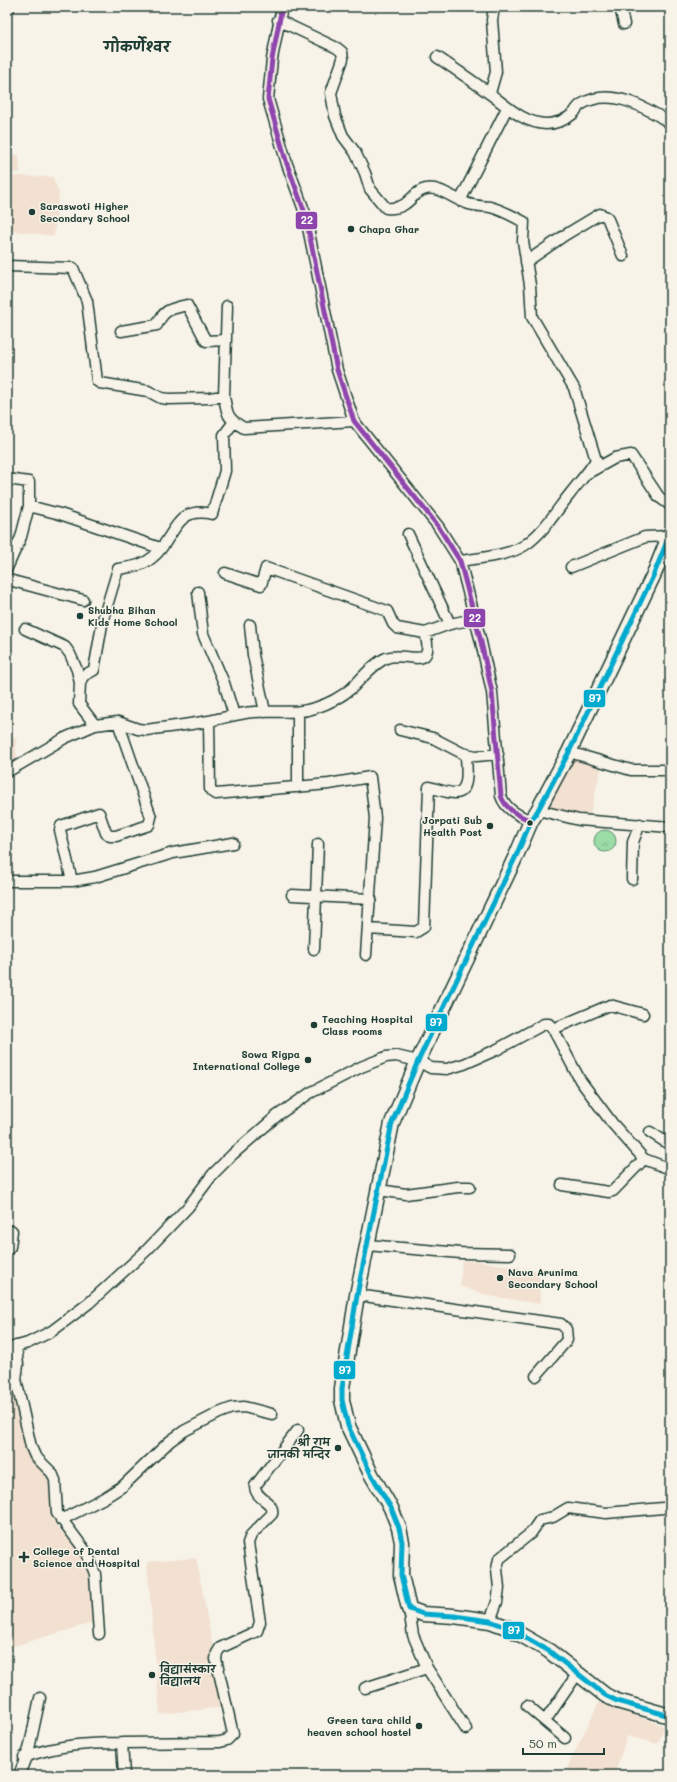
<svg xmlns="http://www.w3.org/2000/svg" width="677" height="1782" font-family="Mali,'Playpen Sans Deva',sans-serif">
  <defs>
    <pattern id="grass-tufts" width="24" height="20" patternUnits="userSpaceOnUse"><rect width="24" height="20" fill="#9cdda7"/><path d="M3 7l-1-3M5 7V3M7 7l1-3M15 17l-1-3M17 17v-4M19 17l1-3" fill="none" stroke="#7fb489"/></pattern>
  </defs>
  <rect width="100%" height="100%" fill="#f7f3e8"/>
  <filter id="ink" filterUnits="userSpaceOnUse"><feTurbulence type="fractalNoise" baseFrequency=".025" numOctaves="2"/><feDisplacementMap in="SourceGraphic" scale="8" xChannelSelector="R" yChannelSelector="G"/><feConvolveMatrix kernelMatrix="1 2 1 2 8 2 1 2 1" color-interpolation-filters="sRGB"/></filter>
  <g filter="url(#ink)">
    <path fill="#f2e0d1" d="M7,154L19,155L20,173L7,172Z
      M8,176L53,177L59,194L54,236L7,230V201H10Z
      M668,710L670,711V742H666Z
      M7,737L16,738L17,763L7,769Z
      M567,757L601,768L589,819L548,809L551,795Z
      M462,1261H479L539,1271L540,1304L489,1296L460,1286Z
      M15,1361L28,1446L37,1466L49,1479L53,1521L86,1561L91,1591L92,1623L7,1648V1362Z
      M196,1558L224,1707L160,1714L147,1562Z
      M599,1702L664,1726L658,1744L627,1736L614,1775H581L567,1768Z"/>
    <path fill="url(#grass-tufts)" stroke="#5e8d6e" d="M594 841a11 11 0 1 1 22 0a11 11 0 1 1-22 0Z"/>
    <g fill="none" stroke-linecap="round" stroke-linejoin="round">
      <defs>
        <path id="street" d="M282,7L272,59L268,99L287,164L305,213L337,370L354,421L438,526L460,561L481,642L492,692L501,796C506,810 518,815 531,821
          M620,7L624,24
          M278,20L337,48L342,52L343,59L331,93L335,116L343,136L355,152L365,173L370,189L386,208C411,210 410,192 426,189C439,186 454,199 466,203C473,206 482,206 490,207C502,210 513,216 524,222L523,241L530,285L532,317L574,388L596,460C588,473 579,482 570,494C556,511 544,532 525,545C509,556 479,558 460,561
          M437,57C455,69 473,81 490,94C507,106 523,123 546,124C555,124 566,120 574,113C576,110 578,106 582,104C610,87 646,107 670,123
          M490,93L496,72L492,20L494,7
          M460,201L507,108
          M526,262L565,235L600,214L607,217L623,256
          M7,266L73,268L87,301L97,381L100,383L148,391L161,398L169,399L209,398L224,396C227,414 227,419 244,428L354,421
          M121,331L157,325C164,309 171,309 187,305L206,341L226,340
          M224,396L227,306
          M588,473L615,458L631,455L659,497L670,505
          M7,479L29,482V506L21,537L7,568
          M29,506L60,514L160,548
          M408,534L450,624
          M571,567L645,537L669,536
          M225,573L261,585L266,568L387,611L393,624L397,628L425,633
          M7,578L9,580L83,600
          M198,592L203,634L224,683L234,715
          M250,625L253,655L265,712
          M25,629L65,647L70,654L77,670L80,683L79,704L95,725
          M80,683L83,676L94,670L103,619L118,569C131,567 143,566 153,557C175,539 174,505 212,514L225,471L224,435L233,423
          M298,712V787
          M209,721L210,789L212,792L216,794L329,784L370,777L375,818L366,955
          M400,730L433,738L462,753L476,756L498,754
          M569,752L631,770H670
          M7,772L65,738L95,725L118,722L138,729L146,730C167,727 188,725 209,721C224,718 239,713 254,712C274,710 295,715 315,708C328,704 341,697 352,688C362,678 373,664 386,658C406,650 436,674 425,633L450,624L474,619
          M538,810L579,820L670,827
          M632,879L633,842L640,824
          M7,881H72L95,877L173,853L233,843
          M72,881L60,830L61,826L99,813L106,833L110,836H116L149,825L151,817L118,722
          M292,895L371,899
          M368,929L416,932L424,927L429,787C437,789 447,793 455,793C471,793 466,765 466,754
          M314,949L318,844
          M553,1029L610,1005L643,1014
          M650,1132L664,1141L670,1143
          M562,1185L609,1192L613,1191L644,1159
          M379,1190L406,1194L458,1187H470
          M367,1245L461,1253L510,1254
          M7,1250L10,1247L12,1231
          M357,1295L561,1324L566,1329L567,1340L536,1376
          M16,1346L18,1365L16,1379L31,1447L35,1456L52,1473L55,1480L57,1513L87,1553L95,1574L99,1634
          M7,1349L28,1343L52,1331L89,1303L147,1250L188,1207L213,1174L233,1154L278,1115L310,1093L361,1067L386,1057L396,1056L418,1061L431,1068L447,1069L464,1064L496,1050L544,1024H549L553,1029L580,1080L612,1123L644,1159L670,1169
          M61,1520L104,1498L123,1486L170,1441L184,1431L219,1413L232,1408L244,1407L272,1414
          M409,1609L413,1635L427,1668L466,1729
          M490,1621L497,1602L499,1588L497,1569L499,1559L531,1533L540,1520L553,1517L568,1508L606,1513L663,1508
          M365,1688L427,1668
          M527,1706L565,1738
          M545,1721L578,1673
          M122,1743L220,1742L227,1740L233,1734L216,1659L217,1653L220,1648L257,1631L260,1622L248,1543L251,1535L272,1514C275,1501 255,1500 255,1486L298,1430
          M24,1757C59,1745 85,1743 122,1743L124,1775
          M19,1775L29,1749L40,1698"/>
        <path id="secondary" d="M7,8V7
          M670,534L654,574L569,752L538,810L531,821L516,856L418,1061L392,1123L357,1295L342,1388V1400L348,1426L371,1474L391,1508L399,1528L402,1542L401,1575L409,1609L423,1614L454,1616L490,1621L509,1628L549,1651L605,1695L617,1701L670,1716"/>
      </defs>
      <use href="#street" stroke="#1f3d34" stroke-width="13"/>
      <use href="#secondary" stroke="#1f3d34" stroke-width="17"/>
      <use href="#street" stroke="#f7f3e8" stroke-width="10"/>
      <use href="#secondary" stroke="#f7f3e8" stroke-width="14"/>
      <defs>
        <path id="bus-1" d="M282,7L272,59L268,99L287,164L305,213L337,370L354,421L438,526L460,561L481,642L492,692L501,796C506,810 518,815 531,821"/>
        <path id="bus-2" d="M670,534L654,574L569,752L538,810L531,821L516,856L418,1061L392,1123L357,1295L342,1388V1400L348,1426L371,1474L391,1508L399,1528L402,1542L401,1575L409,1609L423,1614L454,1616L490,1621L509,1628L549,1651L605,1695L617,1701L670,1716"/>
      </defs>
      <use href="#bus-1" stroke="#f7f3e8" stroke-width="8"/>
      <use href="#bus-2" stroke="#f7f3e8" stroke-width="8"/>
      <use href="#bus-1" stroke="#8e44ad" stroke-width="5"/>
      <use href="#bus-2" stroke="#00a9ce" stroke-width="5"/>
    </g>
  </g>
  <g fill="#1f3d34" stroke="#f7f3e8" stroke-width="1.5">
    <circle cx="32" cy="212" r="4"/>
    <circle cx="351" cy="229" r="4"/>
    <circle cx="80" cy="616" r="4"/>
    <circle cx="530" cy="823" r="3.5"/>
    <circle cx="490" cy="826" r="4"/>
    <circle cx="314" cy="1025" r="4"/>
    <circle cx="308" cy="1060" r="4"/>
    <circle cx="500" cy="1278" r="4"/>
    <circle cx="338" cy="1448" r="4"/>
    <path d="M22 1551h4v4h4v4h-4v4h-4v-4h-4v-4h4z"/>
    <circle cx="152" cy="1675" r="4"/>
    <circle cx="419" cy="1726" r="4"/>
  </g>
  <g text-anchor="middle" stroke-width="3" stroke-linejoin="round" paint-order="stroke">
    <g font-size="10" font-weight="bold" fill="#1f3d34" stroke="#f7f3e8" text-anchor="start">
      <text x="40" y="210">Saraswoti Higher<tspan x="40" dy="12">Secondary School</tspan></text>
      <text x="359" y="233">Chapa Ghar</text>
      <text x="88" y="614">Shubha Bihan<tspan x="88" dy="12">Kids Home School</tspan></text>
      <text x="482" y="824" text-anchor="end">Jorpati Sub<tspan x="482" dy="12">Health Post</tspan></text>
      <text x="322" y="1023">Teaching Hospital<tspan x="322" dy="12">Class rooms</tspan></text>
      <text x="300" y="1058" text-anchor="end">Sowa Rigpa<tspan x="300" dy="12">International College</tspan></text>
      <text x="508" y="1276">Nava Arunima<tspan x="508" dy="12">Secondary School</tspan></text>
      <text x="330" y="1446" text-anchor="end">श्री राम<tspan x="330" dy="12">जानकी मन्दिर</tspan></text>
      <text x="33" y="1555">College of Dental<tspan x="33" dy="12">Science and Hospital</tspan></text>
      <text x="160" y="1673">विद्यासंस्कार<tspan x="160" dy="12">विद्यालय</tspan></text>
      <text x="411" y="1724" text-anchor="end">Green tara child<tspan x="411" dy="12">heaven school hostel</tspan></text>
    </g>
    <g font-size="14" font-weight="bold" fill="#1f3d34" stroke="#f7f3e8">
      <text x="137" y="52">गोकर्णेश्वर</text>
    </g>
  </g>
  <g stroke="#f7f3e8" stroke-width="1.5">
    <rect x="295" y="211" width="23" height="19" rx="4" fill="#8e44ad"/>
    <rect x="463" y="608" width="23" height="20" rx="4" fill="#8e44ad"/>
    <rect x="583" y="689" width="23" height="19" rx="4" fill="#00a9ce"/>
    <rect x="425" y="1013" width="23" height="19" rx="4" fill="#00a9ce"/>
    <rect x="333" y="1360" width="23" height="20" rx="4" fill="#00a9ce"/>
    <rect x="502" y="1621" width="23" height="19" rx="4" fill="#00a9ce"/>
  </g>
  <g font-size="11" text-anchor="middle" font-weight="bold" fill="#fff">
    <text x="307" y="224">22</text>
    <text x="475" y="622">22</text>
    <text x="595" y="702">97</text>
    <text x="436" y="1026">97</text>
    <text x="345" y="1374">97</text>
    <text x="514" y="1634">97</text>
  </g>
  <rect width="677" height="1782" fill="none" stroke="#f7f3e8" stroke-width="24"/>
  <rect x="12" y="12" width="653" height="1758" fill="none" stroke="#1f3d34" stroke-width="1.5" filter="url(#ink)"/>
  <path d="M523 1748v6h81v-6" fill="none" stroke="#1f3d34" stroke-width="2"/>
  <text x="529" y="1748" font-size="12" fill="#1f3d34" stroke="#f7f3e8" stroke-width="3" paint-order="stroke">50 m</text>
</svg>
